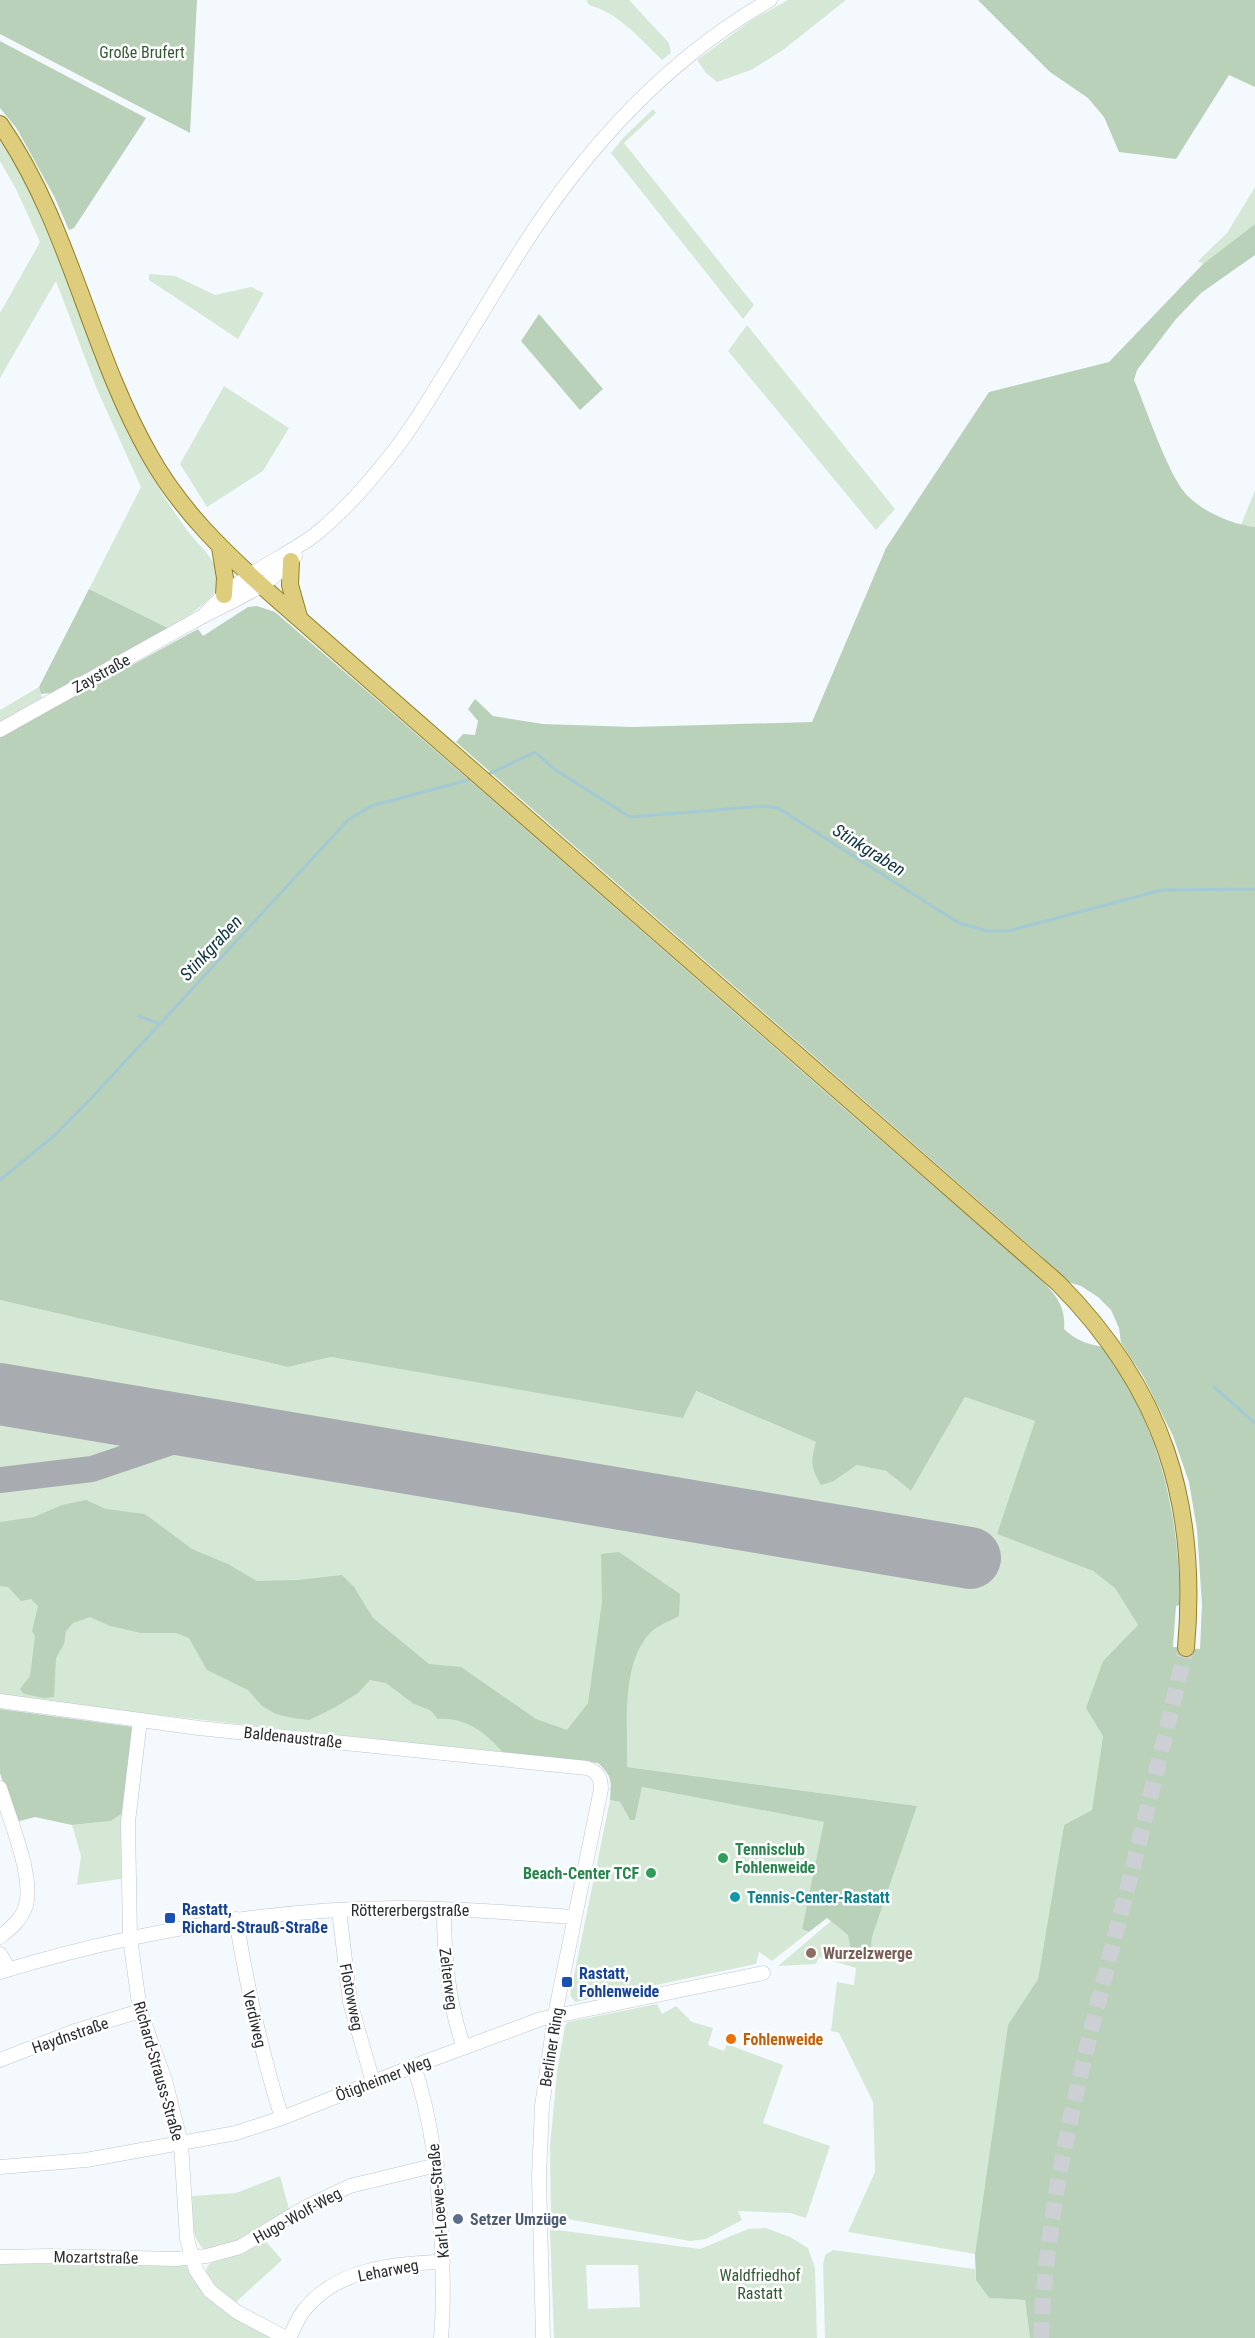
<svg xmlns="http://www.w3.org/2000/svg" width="1255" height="2338" font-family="'Roboto Condensed',sans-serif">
  <rect width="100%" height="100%" fill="#f4f9fe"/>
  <path fill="#d5e8d5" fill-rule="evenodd" d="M586,0H629L669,43L671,53L662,60C640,39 619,13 589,5Z
    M788,0H846L783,50L751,70L717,82L706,73L697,60L752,20Z
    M653,109L656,113L624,143L754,305L743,319L611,153L624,137Z
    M0,141C66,237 85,356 141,457C155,482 170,507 187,530C195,541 206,550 213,562C216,566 219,578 219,583C218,598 181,620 170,629L89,589L141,487L96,387L56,281L0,378V313L40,242L16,189L0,161Z
    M1255,187V224L1203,264L1198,261L1227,233Z
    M149,274L175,276L215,295L251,287L264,293L238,339L149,280Z
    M747,325L895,509L876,530L728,351Z
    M224,386L289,428L263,471L207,507L180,464Z
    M1255,490V527L1241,525Z
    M39,687L43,702L0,726V710Z
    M0,1300L288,1367L331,1357L695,1391L816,1442L834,1481L857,1465L886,1471L911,1491L965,1397L1035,1421L998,1534L1093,1571L1115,1587L1138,1625L1103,1661V1736L1092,1811L1064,1825L1038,1979L1008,2026L975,2254L848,2232L875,2172L873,2102L839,2033L831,2031L837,1982L854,1985L856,1968L819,1957L816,1964L778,1966L831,1921L871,1953L872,1937L917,1806L627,1767L490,1737L504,1754L53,1703L0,1695Z
    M642,1787L825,1822L802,1929L809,1932L772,1961L759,1952L756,1964L575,2002L570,1995L610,1800L620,1802L630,1820H634Z
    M123,1813L121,1879L77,1885L81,1856L72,1825L111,1821Z
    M657,2004L662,2014L676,2006L692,2022L713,2028L708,2045L724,2051L727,2044L783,2065L763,2123L830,2146L806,2218L790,2213L738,2211L742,2220L706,2239L690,2241L551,2216L550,2146L557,2072L565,2026L568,2022Z
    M280,2176L289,2209L237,2241L206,2251C189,2238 193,2216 192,2196L236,2193Z
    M766,2228L790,2237L808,2248L815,2268L817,2338H554L550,2229L700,2249L748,2229ZM586,2265H638L640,2307L588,2309Z
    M264,2239L282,2260L236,2302C227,2295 194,2274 211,2263C217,2260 224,2259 230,2257C242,2253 253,2246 264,2239Z
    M833,2250L975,2269L976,2280L989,2298L1025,2300L1030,2338H825L823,2264L825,2255Z
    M0,2261L185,2263C201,2300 240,2317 272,2338H0Z"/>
  <path fill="#b8d1b8" d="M0,0H197L190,133L0,34Z
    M978,0H1255V87L1229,75L1176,159L1119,152L1104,117L1088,98L1050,72Z
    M0,41L146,118L74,228L69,230L54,196L17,129L0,108Z
    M1255,224V255L1201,293L1176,319L1137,370L1134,380C1146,407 1169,479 1189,497C1205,513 1232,524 1255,527V2338H1030L1025,2300L989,2298L976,2280L975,2254L1008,2025L1038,1979L1064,1825L1092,1810L1103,1736L1086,1708L1103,1661L1138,1625L1115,1588L1093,1571L997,1534L1035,1421L965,1397L911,1491L886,1471L857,1465L834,1481L821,1485C810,1467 811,1461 816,1442L696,1391L683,1418L331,1357L288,1367L0,1300V737L198,629L203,636L248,607L257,606L275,612C528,829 776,1051 1028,1268C1047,1286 1067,1300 1064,1329C1075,1340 1087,1344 1103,1347C1159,1426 1179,1509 1180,1605L1176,1606L1173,1647L1200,1649L1202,1605L1197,1529L1189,1482L1173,1436L1143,1376L1121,1343L1119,1328L1111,1310L1098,1297L1081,1286L1068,1282L1038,1253L456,742L463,734L475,735L478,721L468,709L475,699L493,716L543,724L633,727L812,722L886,548L989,392L1109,362L1203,264Z
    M539,314L603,389L580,410L521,341Z
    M89,589L170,629L59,692L41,694L39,687Z
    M86,1500L106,1509L145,1514L192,1549L228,1564L257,1581L298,1580L342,1575L354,1587L373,1618L429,1664L461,1667L536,1719L567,1730L588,1703L602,1602L601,1554L619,1552L680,1594L679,1616C670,1621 658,1625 651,1632C620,1664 628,1726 627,1767L917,1806L872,1937L871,1953L860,1961L852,1956L848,1935L827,1918L809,1932L802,1929L824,1822L642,1787L635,1820H630L620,1802L610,1800C611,1781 613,1777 598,1763L504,1754C486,1733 467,1717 438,1719L430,1710L414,1704L386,1683L370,1680L358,1693L334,1708L309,1720L293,1718L276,1714L262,1706L248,1690L207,1670L189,1638L176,1633H141L110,1626L90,1617L73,1623L66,1631L64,1644L56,1658L54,1697L44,1698L24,1694L20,1689L30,1676L35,1636L32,1631L38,1606L31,1599L21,1601L8,1587L0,1586V1522L34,1517L62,1505Z
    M0,1709L133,1727L123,1813L111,1821L72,1825L35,1817L16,1822L0,1773Z"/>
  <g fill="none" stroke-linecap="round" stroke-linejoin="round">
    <path stroke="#a3c9d5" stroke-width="3" d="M487,775L535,752L554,769L630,817L764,806L778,808L959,923L987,931H1008L1162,890L1255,889
      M139,1016L160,1024
      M0,1180L55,1135L98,1091L348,820L371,806L468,780
      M1214,1387L1255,1423"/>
    <path stroke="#a8acb1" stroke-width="26" d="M0,1480L92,1469L210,1429"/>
    <path stroke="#a8acb1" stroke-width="62" d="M0,1394L970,1558"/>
    <path stroke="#ccd0d5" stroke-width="16" stroke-dasharray="16 8" stroke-linecap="butt" d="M1041,2338C1046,2197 1083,2061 1118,1925C1142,1833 1164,1740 1186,1648"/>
    <defs>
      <path id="minor" d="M202,617C217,601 232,587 250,575C270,562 292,551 312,537C343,513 369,483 393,452C413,427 429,399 446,372C471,331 496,289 522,248C585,149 667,59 770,0
        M0,730C65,693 130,657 196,620C230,601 269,588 295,556
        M0,1701L199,1728L587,1768C598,1772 601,1778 601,1789L555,2015L542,2106L539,2176L543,2338
        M140,1720L128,1822L130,1938L140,2011L165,2080L181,2143L187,2239L196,2270L210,2291L237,2312L286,2338
        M0,1788C9,1817 34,1877 26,1905C22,1919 11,1928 0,1937
        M444,1909C444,1957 448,2002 464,2048
        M339,1910L350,2002L373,2082
        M236,1919C247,1987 261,2052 282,2118
        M0,1954L9,1969
        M0,1972C129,1933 263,1909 398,1908C457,1908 516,1913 575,1917
        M0,2060L75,2031L140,2011
        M414,2066C432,2121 438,2175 441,2233C443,2267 444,2303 441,2338
        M0,2167L86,2160L236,2133L282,2118L414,2066L541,2019L763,1973
        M0,2257L50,2256L176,2259L207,2256L240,2247L306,2207L350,2186L437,2165
        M289,2338C294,2329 298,2317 305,2309C337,2269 395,2263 443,2262"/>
      <path id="major" d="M0,124C70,225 89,348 149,454C180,510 224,552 271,594L1058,1283C1162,1388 1199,1501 1186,1648
        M220,547L225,578L224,595
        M291,561L290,585L299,617"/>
    </defs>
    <use href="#minor" stroke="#bdc5cd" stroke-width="15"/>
    <use href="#major" stroke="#918029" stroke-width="18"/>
    <use href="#minor" stroke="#fff" stroke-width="14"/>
    <use href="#major" stroke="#decd7c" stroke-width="16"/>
  </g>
  <g fill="#2e9e5b" stroke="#fff" stroke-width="2">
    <circle cx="723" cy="1858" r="6"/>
    <circle cx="651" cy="1873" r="6"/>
  </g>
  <circle fill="#0f9aa8" stroke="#fff" stroke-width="2" cx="735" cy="1897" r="6"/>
  <g fill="#1a4fb4" stroke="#fff" stroke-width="2">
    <rect x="164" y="1912" width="12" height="12" rx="3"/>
    <rect x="561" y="1976" width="12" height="12" rx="3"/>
  </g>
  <circle fill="#8d6e63" stroke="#fff" stroke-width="2" cx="811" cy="1953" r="6"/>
  <circle fill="#e8710a" stroke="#fff" stroke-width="2" cx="731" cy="2039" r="6"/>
  <circle fill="#5c6f8a" stroke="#fff" stroke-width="2" cx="458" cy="2219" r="6"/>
  <g text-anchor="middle" stroke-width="5" stroke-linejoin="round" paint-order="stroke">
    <g font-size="16" fill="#335934" stroke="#fff">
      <text x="142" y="58">Große Brufert</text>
      <text x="760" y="2281">Waldfriedhof<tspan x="760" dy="18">Rastatt</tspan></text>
    </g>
    <g font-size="16" fill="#2a2d31" stroke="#fff">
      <text transform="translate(101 673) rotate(-29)" y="6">Zaystraße</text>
      <text transform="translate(293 1737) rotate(6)" y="6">Baldenaustraße</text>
      <text x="410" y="1916">Röttererbergstraße</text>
      <text transform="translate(449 1979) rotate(83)" y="6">Zelterweg</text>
      <text transform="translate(352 1997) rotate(79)" y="6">Flotowweg</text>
      <text transform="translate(255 2019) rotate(77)" y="6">Verdiweg</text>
      <text transform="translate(70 2035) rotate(-19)" y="6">Haydnstraße</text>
      <text transform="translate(551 2047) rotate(-81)" y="6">Berliner Ring</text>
      <text transform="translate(159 2071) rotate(74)" y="6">Richard-Strauss-Straße</text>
      <text transform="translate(383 2078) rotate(-21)" y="6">Ötigheimer Weg</text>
      <text transform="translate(438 2201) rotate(-95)" y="6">Karl-Loewe-Straße</text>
      <text transform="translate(297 2215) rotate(-29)" y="6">Hugo-Wolf-Weg</text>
      <text transform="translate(96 2257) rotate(1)" y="6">Mozartstraße</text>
      <text transform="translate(388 2270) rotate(-11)" y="6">Leharweg</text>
    </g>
    <g font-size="16" font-weight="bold" fill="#27864d" stroke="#fff" text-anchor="start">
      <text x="735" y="1855">Tennisclub<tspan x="735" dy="18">Fohlenweide</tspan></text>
      <text x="639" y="1879" text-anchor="end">Beach-Center TCF</text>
    </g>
    <g font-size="16" font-weight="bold" fill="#0d838f" stroke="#fff" text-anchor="start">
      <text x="747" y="1903">Tennis-Center-Rastatt</text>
    </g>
    <g font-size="16" font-weight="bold" fill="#164399" stroke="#fff" text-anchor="start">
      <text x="182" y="1915">Rastatt,<tspan x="182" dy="18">Richard-Strauß-Straße</tspan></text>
      <text x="579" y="1979">Rastatt,<tspan x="579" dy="18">Fohlenweide</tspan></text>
    </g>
    <g font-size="16" font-weight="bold" fill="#785e54" stroke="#fff" text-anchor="start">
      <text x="823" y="1959">Wurzelzwerge</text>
    </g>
    <g font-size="16" font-weight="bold" fill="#c56008" stroke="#fff" text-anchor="start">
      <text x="743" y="2045">Fohlenweide</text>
    </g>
    <g font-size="16" font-weight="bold" fill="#4e5e75" stroke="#fff" text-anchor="start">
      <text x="470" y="2225">Setzer Umzüge</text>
    </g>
    <g font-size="18" font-style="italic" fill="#123740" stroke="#fff">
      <text transform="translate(869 850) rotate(32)" y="6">Stinkgraben</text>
      <text transform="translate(211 948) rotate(-47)" y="6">Stinkgraben</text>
    </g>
  </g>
</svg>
